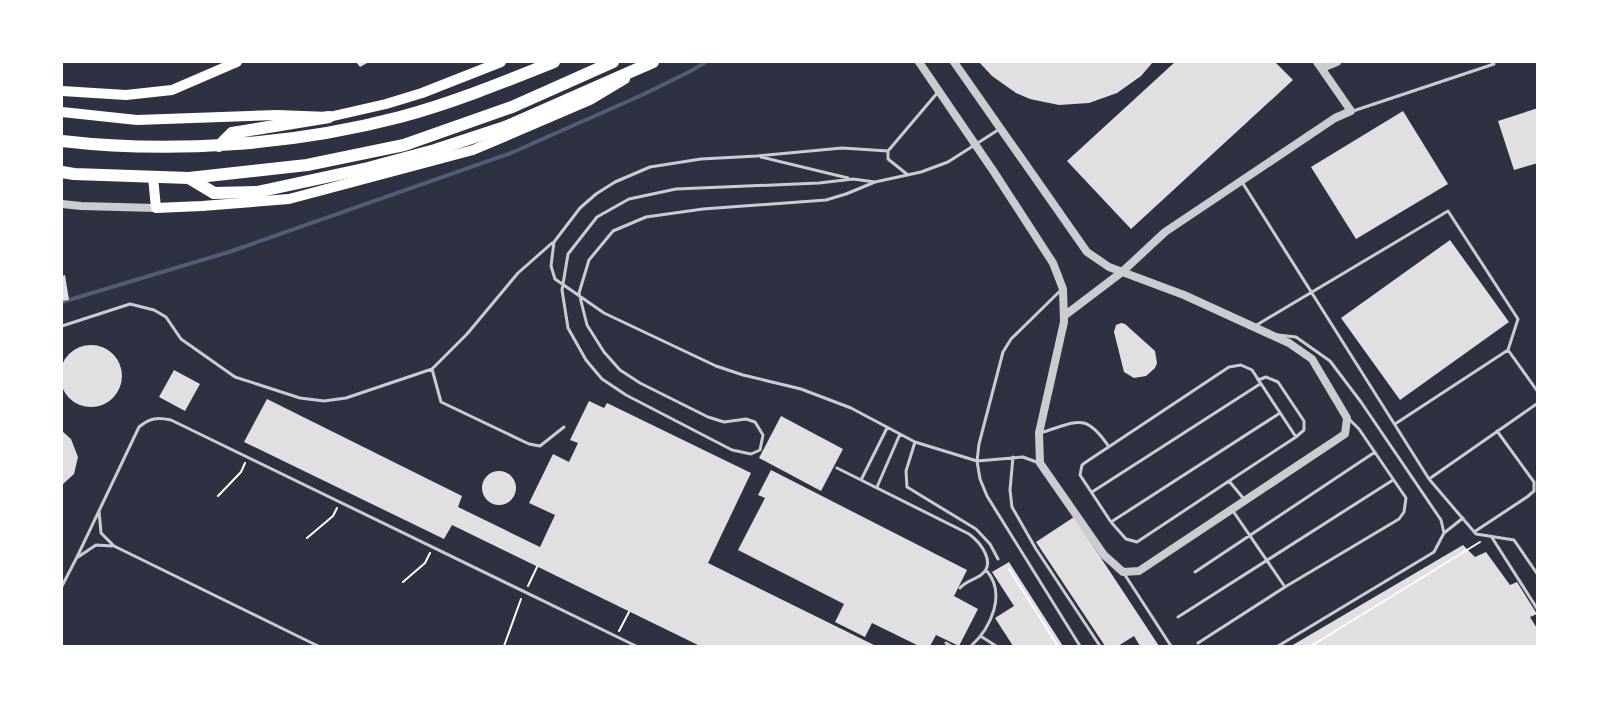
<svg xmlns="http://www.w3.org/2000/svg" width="1599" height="708" font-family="'Alegreya Sans',sans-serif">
  <rect width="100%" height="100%" fill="#2d3142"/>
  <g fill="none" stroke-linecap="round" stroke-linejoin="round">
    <path stroke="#4f5d75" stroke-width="4" d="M62,302L229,252L511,153L642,95L689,72L706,62"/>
  </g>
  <path fill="#e0e0e3" d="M356,62H369L360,67Z
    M979,62H1153L1141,76L1117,93L1089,103L1059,105L1030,99L1016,93L992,76Z
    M1175,62H1275L1293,80L1131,229L1067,161Z
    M1538,108V163L1514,170L1498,121Z
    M1403,111L1448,184L1356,239L1311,167Z
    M1450,240L1509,322L1400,400L1341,318Z
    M65,275L69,300L62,301V276Z
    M1121,323L1125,324L1155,351L1157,363L1155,368L1146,376L1134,378L1124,372L1114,332L1116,325Z
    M60 376a31 31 0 1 1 62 0a31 31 0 1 1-62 0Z
    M174,370L200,384L185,411L159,397Z
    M267,399L462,496L458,507L540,547L555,515L529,503L553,454L569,462L578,443L570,440L589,401L604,408L607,403L751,473L708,563L876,646H700L452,525L444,539L244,442Z
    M781,416L843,449L821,491L759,458Z
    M62,431L71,439L78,457L74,474L62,485Z
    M771,470L967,570L954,596L978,609L959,646L936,635L930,646H919L872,623L865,637L835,622L844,604L738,550L765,498L758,495Z
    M482 488a17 17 0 1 1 34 0a17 17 0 1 1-34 0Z
    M1074,517L1159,646H1140L1134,636L1118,646H1105L1036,542Z
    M1463,545L1475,557L1486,552L1510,585L1517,582L1537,614L1530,617L1538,630V646H1291Z
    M1009,562L1063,646H1013L995,618L1014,606L992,572Z"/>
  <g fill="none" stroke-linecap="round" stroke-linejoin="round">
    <path stroke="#fff" stroke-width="2" d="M218,496L241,472L245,463
      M307,538L333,516L337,508
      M1009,569L1058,646
      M403,582L425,563L430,553
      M528,586L537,567
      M619,631L629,612
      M504,646L521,599
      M1311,646L1480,542"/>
    <path stroke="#caccd0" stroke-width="3" d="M1353,111L1494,64
      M888,151L842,148L757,156L701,159L650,167L615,182L596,194L580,208L554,242L551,266L555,279L604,313L716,366L743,375L801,389L851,408L915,442L977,461L1023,457L1039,463
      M761,157L848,178
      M908,175L888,159V151L938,92
      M875,182L853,179L819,183L676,189L629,199L597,217L568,254L562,290L568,328L586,360L602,379L626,395L732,450L751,454L760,450L763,435L755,422L746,419L724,422L708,417L640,383L620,370L604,352L587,325L579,293L589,260L613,231L646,217L703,209L826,200L846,194L875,182L921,172L948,162L998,130
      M1242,182L1429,479L1476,534L1514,540L1538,575
      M1060,291L1011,339L1003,352L979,444L977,461L980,479L987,496L1080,646
      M62,326L130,304L154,310L166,317L181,339L235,377L300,398L324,401L346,398L432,369L467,334L518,273L552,243
      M1255,326L1448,211L1518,319L1508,350L1395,424
      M1508,350L1538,392
      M432,369L441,402L529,444L540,446L564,427
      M1258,380L1266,377L1278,382L1304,421V430L1296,437
      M1040,433C1077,422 1085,411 1109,447
      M915,442L906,471L907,487L976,529L990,544L998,559
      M1013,457L1010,490L1012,507L1036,549L1100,646
      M837,468L969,534C980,542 997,563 981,575C974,580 966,581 960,588
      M1429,479L1538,403
      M861,480L887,428
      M1229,481L1137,542L1126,539L1111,522L1080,475L1082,465L1086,462L1229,367L1241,365L1252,370L1296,437L1229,481L1244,499
      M877,487L900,434
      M1092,492L1260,384
      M99,511L101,533L114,546L318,646
      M1233,511L1285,587L1399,519L1404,512L1406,498L1359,429L1350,420
      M1111,522L1280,413
      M1474,532L1527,497L1534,491V482L1497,431
      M1444,533L1463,518
      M1491,536L1538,610
      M78,557L96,545L112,546
      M1195,572L1375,452
      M1125,575L1171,646
      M62,586L77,557L139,427C150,418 157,417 171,420L636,646
      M1178,617L1393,480
      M982,637L996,646
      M946,643L951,646
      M1198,643L1285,587
      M971,646C991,628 1007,593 986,570
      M1278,646L1434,552L1444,533L1441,520L1361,402L1330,361L1296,337L1278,335"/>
    <path stroke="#caccd0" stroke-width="8" d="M919,62L994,172L1053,263L1063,289L1064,322L1039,433L1040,463L1104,555L1123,572L1139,571L1345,434L1347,418L1312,359L1289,343L1184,295L1109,267L1087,252L954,62
      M1322,68L1337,62
      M62,204L81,206L156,208
      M1064,316L1122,272L1165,232L1335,118L1351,111L1317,62"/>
    <path stroke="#fff" stroke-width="10" d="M62,91L126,95L172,90L237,62
      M62,112L137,120L277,115L329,117L386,104L422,93L501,62
      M153,177L156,208L202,206L289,199L473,150L590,100L625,79"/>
    <path stroke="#fff" stroke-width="12" d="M62,141C172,154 293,145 400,117C452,103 504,82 554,62
      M219,146L232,133L329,117
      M62,172L74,174L189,178L307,165L404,145L512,107L613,62
      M189,178L214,193L257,192L368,168L435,150L505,127L653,62"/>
  </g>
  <rect width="1599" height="708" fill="none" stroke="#ffffff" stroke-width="126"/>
</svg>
